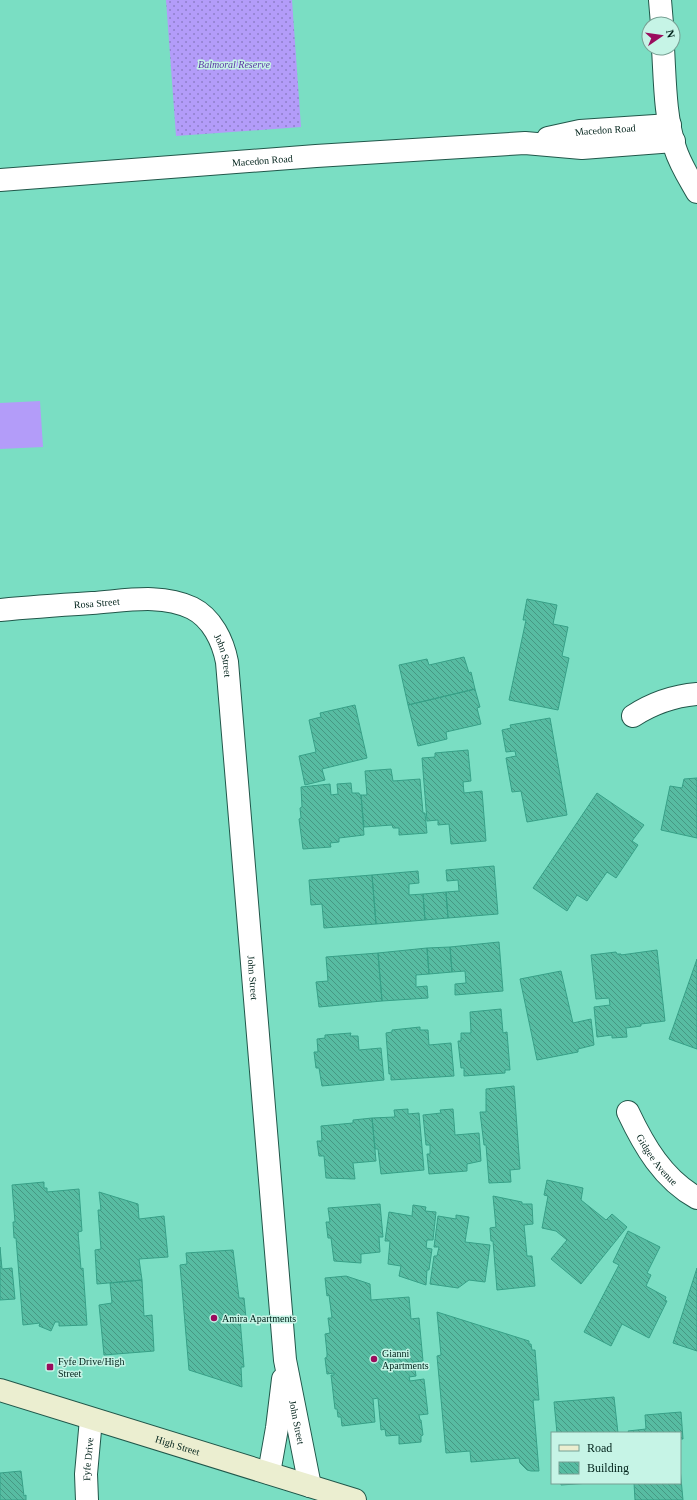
<svg xmlns="http://www.w3.org/2000/svg" width="697" height="1500" font-family="Georgia,serif">
  <defs>
    <pattern id="grass-dots" width="8" height="8" patternUnits="userSpaceOnUse"><rect width="8" height="8" fill="#b39cf9"/><path d="M2 2h.1M6 6h.1" fill="none" stroke="#8f7fc9" stroke-width="1.8" stroke-linecap="round"/></pattern>
    <pattern id="building-back-hatch" width="6" height="6" patternUnits="userSpaceOnUse"><rect width="6" height="6" fill="#57bca2"/><path d="M-1 5l2 2M0 0l6 6M5-1l2 2" fill="none" stroke="#469883"/></pattern>
  </defs>
  <rect width="100%" height="100%" fill="#7adec3"/>
  <path fill="url(#grass-dots)" d="M166,0H292L301,127L176,136Z"/>
  <path fill="#b39cf9" d="M40,401L43,447L0,449V403Z"/>
  <path fill="url(#building-back-hatch)" stroke="#37a087" d="M527,599L557,605L553,624L568,627L562,656L569,658L558,710L509,700L526,620H523Z
    M464,657L469,673L471,672L475,689L408,705L399,665L427,659L429,665Z
    M475,689L480,707L477,708L481,724L446,732L447,739L418,746L408,705Z
    M355,705L367,758L322,769L325,780L305,785L299,756L316,752L309,720L321,717L320,713Z
    M550,718L567,815L527,822L521,791L512,792L506,758L516,756L515,751L506,752L502,730L511,728L510,725Z
    M468,750L471,781L463,782L464,793L482,791L486,841L451,844L449,824L438,825V820L427,821L422,758L435,757V753Z
    M391,769L393,781L420,779L423,813H425L427,833L399,835V828H393L392,825L364,827L361,795H367L365,771Z
    M697,778V838L661,830L670,786L682,788L684,779Z
    M351,783L352,793H359L360,795H361L364,835L339,838V842L330,843L331,847L303,849L299,819L301,818L300,808L302,807L301,787L330,784L331,795L338,794L337,784Z
    M597,793L644,825L632,841L638,845L616,878L607,872L587,901L577,895L567,911L533,888Z
    M494,866L498,914L448,918L446,892L459,891L458,880L447,881L446,870Z
    M418,871L419,883L409,884V895L423,894L425,920L376,924L372,875Z
    M372,875L376,924L324,928L322,904L311,905L309,880Z
    M446,892L448,918L425,920L423,894Z
    M499,942L503,991L455,995V984L466,983L465,971L452,972L450,947Z
    M450,947L452,972L429,974L427,948Z
    M427,948L429,974L416,975V987L427,986L428,998L382,1001L378,953Z
    M657,950L665,1021L641,1024V1026L626,1028L627,1037L612,1038V1035L597,1037L594,1007L610,1005L609,998L596,999L591,955L616,952L617,954H621V955Z
    M378,953L382,1001L319,1007L316,982L328,981L326,957Z
    M697,959V1049L669,1039Z
    M561,971L573,1023L591,1019L594,1045L578,1049V1052L537,1060L520,979Z
    M501,1009L503,1033L507,1032L510,1070H505V1073L464,1076V1068H461L458,1041H461V1033H471L470,1012Z
    M420,1027V1030H428L429,1045L451,1043L454,1076L391,1080V1074H389L386,1033L392,1032V1030Z
    M351,1033L350,1036H358L359,1050L381,1048L384,1080L322,1086L319,1068H316L314,1052H318L317,1039L325,1038V1035Z
    M514,1086L520,1169L510,1170L511,1182L489,1183L486,1145H484L480,1112H486V1089Z
    M408,1109V1114L419,1113L424,1170L381,1174L378,1149H375L372,1118L395,1117L394,1110Z
    M453,1109L455,1135L479,1133L481,1161L467,1164V1171L429,1174L427,1154H430V1145H426L423,1115L441,1113L440,1110Z
    M372,1118L376,1161L353,1163L355,1179L326,1178L324,1156H319L317,1141H322L321,1126L353,1123V1120Z
    M547,1180L583,1188L581,1200L606,1220L612,1214L627,1227L581,1284L551,1259L567,1240L556,1231L542,1228L548,1196L544,1195Z
    M44,1182V1188H47V1192L79,1189L82,1231L78,1232L81,1269L83,1268L87,1325L59,1326V1322H55L51,1331L39,1326L40,1323L23,1325L16,1238H14L13,1222H15L12,1185Z
    M99,1192L138,1204L139,1219L164,1216L168,1257L139,1259L142,1280L97,1284L95,1250L101,1249L98,1210H101Z
    M493,1196L522,1202V1204H532L533,1224L524,1225L527,1256H532L535,1286L497,1290L493,1241H491L490,1228L496,1227Z
    M380,1204L383,1237H379L380,1252L361,1254V1263L334,1261L331,1238H328L326,1222H330L328,1208Z
    M413,1205L426,1207L425,1211L436,1212L433,1240H427L426,1248L432,1249L429,1270H427L426,1285L399,1276L401,1266L388,1264L390,1241H385L389,1212L412,1216Z
    M456,1215L469,1217L465,1242L490,1245L485,1282L469,1280L458,1288L430,1284L434,1256H437L439,1247H434L438,1216L456,1219Z
    M628,1231L660,1247L647,1273L651,1275L646,1286L666,1297L665,1300L667,1301L649,1338L622,1324L611,1346L584,1332L619,1265L613,1262Z
    M0,1247L2,1269L12,1268L15,1299L0,1300Z
    M233,1250L239,1298H244L246,1318L240,1319L244,1367H241L242,1387L189,1370L180,1265L187,1264L186,1253Z
    M697,1268V1351L673,1343Z
    M346,1276L370,1284L371,1300L409,1297L411,1319L419,1318L423,1361L414,1362L416,1376L409,1377L410,1381L424,1379L428,1414L419,1415L420,1420H421L423,1435L421,1436V1442L399,1444V1435L386,1436L385,1429L381,1430L378,1398L373,1399L375,1422L342,1426L341,1417H338L337,1409H335L331,1375H334V1373L327,1374L325,1358L327,1357V1353L325,1334L330,1333L328,1318H332L329,1295L327,1296L325,1278Z
    M142,1280L144,1316L152,1315L154,1351L104,1355L99,1305L112,1303L110,1283Z
    M437,1312L529,1341V1344H531L532,1350H535L539,1400H533L539,1471H531L527,1470L520,1463L519,1458L471,1462L470,1451L446,1453L437,1356L441,1355Z
    M614,1397L618,1433H557L554,1402Z
    M681,1412L683,1439H680V1433H629L628,1431L646,1429L645,1415Z
    M680,1468L683,1500H635L634,1483H680Z
    M21,1471L24,1496L26,1495V1500H0V1473Z
    M561,1483H590L561,1485Z"/>
  <g fill="none" stroke-linecap="round" stroke-linejoin="round">
    <defs>
      <g id="minor">
        <path d="M660,0L662,24"/>
        <path d="M663,48C665,81 665,117 675,148C680,164 689,178 697,192"/>
        <path id="s1" d="M548,138L580,131L670,125"/>
        <path id="s2" d="M0,180L316,156L525,143L582,148L674,141"/>
        <path id="s3" d="M0,610C31,607 61,605 92,603C124,601 161,593 192,608C212,618 223,641 227,662L285,1360L310,1486"/>
        <path d="M633,716C653,703 674,696 697,694"/>
        <path id="s4" d="M628,1112C644,1146 663,1179 697,1198"/>
        <path d="M269,1473L277,1428L283,1379"/>
        <path id="s5" d="M87,1500L86,1474L91,1419"/>
      </g>
      <g id="secondary">
        <path id="s6" d="M0,1390L355,1500"/>
      </g>
    </defs>
    <use href="#minor" stroke="#21574a" stroke-width="24"/>
    <use href="#secondary" stroke="#21574a" stroke-width="24"/>
    <use href="#minor" stroke="#fff" stroke-width="22"/>
    <use href="#secondary" stroke="#ebeed0" stroke-width="22"/>
  </g>
  <g fill="#9a0c5d" stroke="#c6f4e6" stroke-width="1.5">
    <circle cx="214" cy="1318" r="4"/>
    <circle cx="374" cy="1359" r="4"/>
    <rect x="46" y="1363" width="8" height="8" rx="2"/>
  </g>
  <g text-anchor="middle" stroke-width="3" stroke-linejoin="round" paint-order="stroke">
    <g font-size="10" font-style="italic" fill="#5b36a3" stroke="#c6f4e6">
      <text x="234" y="68">Balmoral Reserve</text>
    </g>
    <g font-size="10" fill="#01221a" stroke="#c6f4e6">
      <text dy="4" stroke="none"><textPath href="#s1" startOffset="58">Macedon Road</textPath></text>
      <text dy="4" stroke="none"><textPath href="#s2" startOffset="263">Macedon Road</textPath></text>
      <text dy="4" stroke="none"><textPath href="#s3" startOffset="97">Rosa Street</textPath></text>
      <text dy="4" stroke="none"><textPath href="#s3" startOffset="253">John Street</textPath></text>
      <text dy="4" stroke="none"><textPath href="#s3" startOffset="577">John Street</textPath></text>
      <text dy="4" stroke="none"><textPath href="#s4" startOffset="56">Gidgee Avenue</textPath></text>
      <text dy="4" stroke="none"><textPath href="#s3" startOffset="1024">John Street</textPath></text>
      <text dy="4" stroke="none"><textPath href="#s6" startOffset="186">High Street</textPath></text>
      <text dy="4" stroke="none"><textPath href="#s5" startOffset="41">Fyfe Drive</textPath></text>
    </g>
    <g font-size="10" fill="#01221a" stroke="#c6f4e6" text-anchor="start">
      <text x="222" y="1322">Amira Apartments</text>
      <text x="382" y="1357">Gianni<tspan x="382" dy="12">Apartments</tspan></text>
      <text x="58" y="1365">Fyfe Drive/High<tspan x="58" dy="12">Street</tspan></text>
    </g>
  </g>
  <rect x="551" y="1432" width="130" height="52" fill="#c6f4e6" stroke="#77a094"/>
  <rect x="559" y="1445" width="20" height="6" fill="#ebeed0" stroke="#77a094"/>
  <text x="587" y="1452" font-size="12" fill="#01221a">Road</text>
  <rect x="559" y="1462" width="20" height="12" fill="url(#building-back-hatch)" stroke="#77a094"/>
  <text x="587" y="1472" font-size="12" fill="#01221a">Building</text>
  <g transform="translate(661 36) rotate(77)"><circle r="19" fill="#c6f4e6" stroke="#77a094"/>
  <path d="M0-3L7 15L0 10L-7 15Z" fill="#9a0c5d"/>
  <text y="-6" font-size="11" font-weight="bold" text-anchor="middle" fill="#01221a">N</text>
  </g>
</svg>
